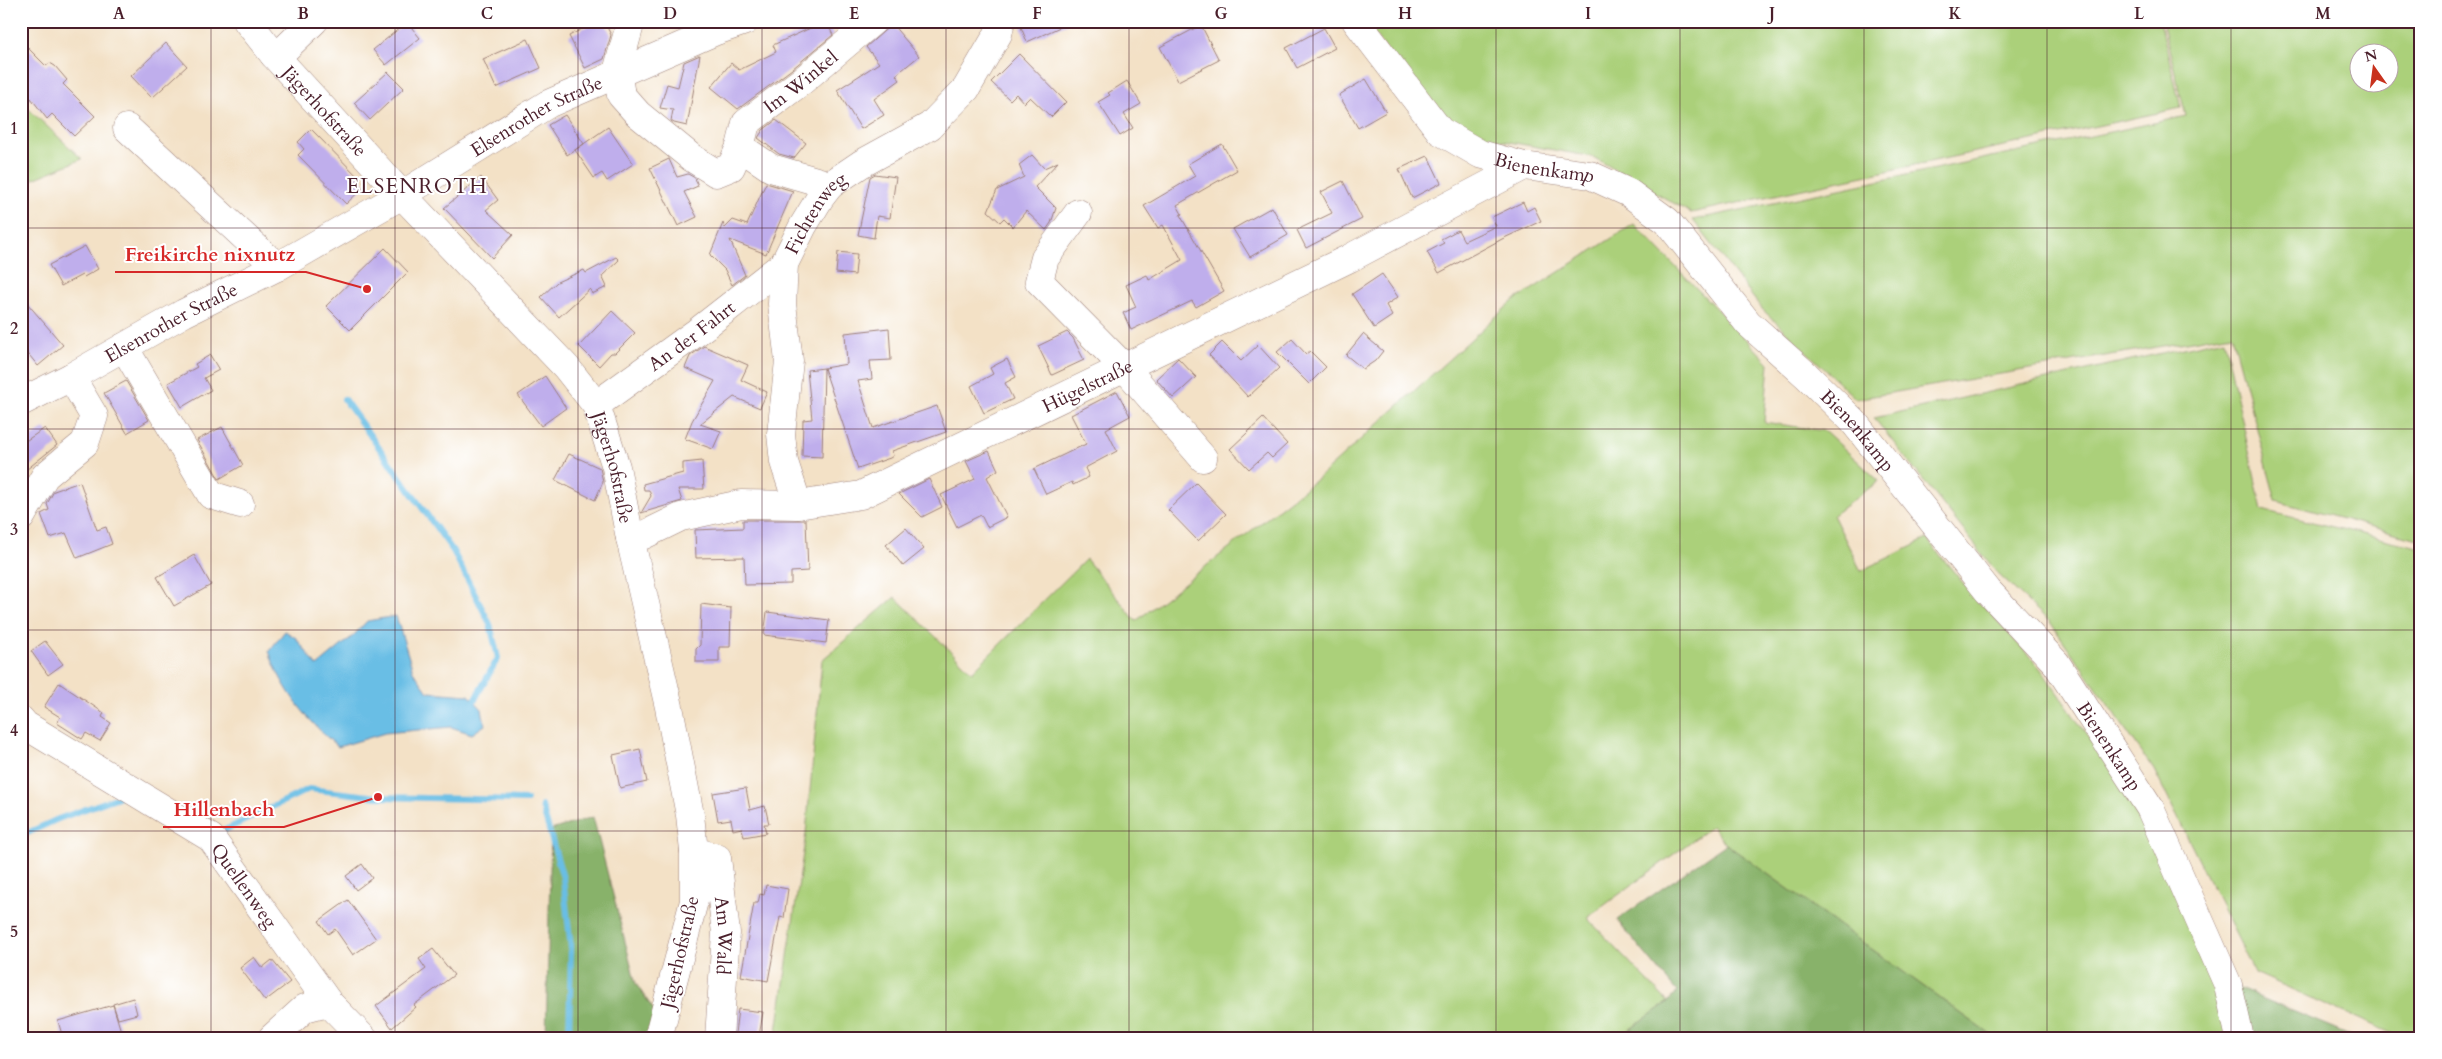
<svg xmlns="http://www.w3.org/2000/svg" width="2442" height="1059" font-family="Cardo,serif">
  <rect width="100%" height="100%" fill="#fff"/>
  <filter id="ink" filterUnits="userSpaceOnUse"><feTurbulence type="fractalNoise" baseFrequency=".02" numOctaves="2"/><feDisplacementMap in="SourceGraphic" scale="10" xChannelSelector="R" yChannelSelector="G"/><feConvolveMatrix kernelMatrix="1 2 1 2 8 2 1 2 1" color-interpolation-filters="sRGB"/></filter>
  <filter id="wash" filterUnits="userSpaceOnUse"><feTurbulence type="fractalNoise" baseFrequency=".0096" numOctaves="4" result="noise"/><feDisplacementMap in="SourceGraphic" scale="20" xChannelSelector="R" yChannelSelector="G"/><feGaussianBlur stdDeviation="1.12" result="paint"/><feColorMatrix in="noise" values="0 0 0 0 0 0 0 0 0 0 0 0 0 0 0 0 0 1.4 0 .05"/><feComposite in="paint" operator="in"/></filter>
  <g filter="url(#wash)">
    <rect width="100%" height="100%" fill="#f3e1c6"/>
    <path fill="#abd07a" stroke="#7a7852" fill-rule="evenodd" d="M1364,21H2160L2181,108L1691,213L1593,157L1476,136L1446,124Z
      M2162,21H2421V540L2276,501L2232,334L1856,399L1762,309L1693,220L2186,116ZM2360,52H2390V82H2360Z
      M21,102L82,159L21,184Z
      M1634,224L1769,363L1764,422L1825,431L1879,481L1833,515L1861,571L1927,539L1963,583L2040,668L2127,792L2226,993L2235,1038H1995L1726,844L1712,826L1587,918L1668,1002L1618,1038H776L806,833L822,660L895,597L972,672L1086,559L1136,621L1317,479L1512,302Z
      M2224,339L2262,510L2421,548V1038H2402L2255,973L2154,770L2050,622L1999,575L1874,418Z"/>
    <path fill="#88b26a" stroke="#69684a" d="M593,817L636,984L673,1038H546L551,830Z
      M1726,844L1995,1038H1618L1668,1002L1677,992L1617,920Z
      M2235,987L2357,1038H2246Z"/>
    <path fill="#69bee5" stroke="#5a6e88" d="M396,616L413,671L428,692L469,695L482,709L485,725L472,734L451,727L385,733L338,747C307,720 282,690 269,651L285,631L296,638L317,666L353,636L367,621Z"/>
    <g fill="none" stroke-linecap="round" stroke-linejoin="round">
      <path stroke="#69bee5" stroke-width="6" d="M344,399L453,551L490,624L498,658L474,701
        M542,806L563,878L571,948L569,1038
        M219,833L309,789L378,797L527,800
        M21,836L58,819L124,795"/>
    </g>
    <g id="blocks">
      <path fill="#bfaeec" d="M597,21H604L611,35L604,59L585,68L569,36Z
        M826,21L833,35L792,69L738,109L711,87L731,63L739,70L776,52L773,45Z
        M1033,21H1073L1027,42L1021,27Z
        M407,22L420,38L386,65L373,50Z
        M892,24L919,56L896,75L900,80L874,99L884,115L861,129L837,90L879,63L866,47Z
        M1201,25L1219,60L1178,81L1160,47Z
        M1324,28L1335,48L1297,68L1286,48Z
        M528,39L541,68L496,88L483,59Z
        M21,41L46,66L50,63L55,66L67,80L63,84L95,116L74,136L52,114L47,119L31,98L30,100L21,91Z
        M166,43L187,66L152,98L131,76Z
        M1019,54L1066,102L1051,117L1030,97L1024,103L1016,94L1010,100L991,82Z
        M700,55L687,126L674,123L671,121L673,110L660,108L667,84L678,87L684,62Z
        M388,72L404,88L370,120L354,103Z
        M1366,79L1386,112L1358,128L1339,95Z
        M1127,81L1141,104L1124,114L1133,128L1120,136L1098,102L1110,95L1108,93Z
        M565,115L584,144L567,155L548,125Z
        M776,120L806,143L794,158L779,154L758,138L763,130Z
        M608,127L633,164L607,181L602,173L594,178L575,150Z
        M311,129L366,185L346,204L298,155L304,149L298,142Z
        M1222,144L1237,170L1177,205L1182,214L1180,215L1224,291L1196,307L1192,301L1131,330L1123,313L1136,307L1126,285L1147,275L1149,280L1182,260L1163,225L1158,228L1144,206L1195,176L1188,164Z
        M1032,155L1044,168L1058,162L1035,187L1056,208L1051,223L1046,230L1026,211L1013,227L1004,218L1000,222L988,211L997,190L1024,177L1019,165Z
        M1428,156L1441,183L1412,198L1399,169Z
        M669,159L677,177L688,174L695,178L698,186L684,192L697,217L678,226L650,168Z
        M875,174L896,177L890,218L877,216L874,238L858,235L870,177Z
        M481,177L498,200L486,210L513,235L492,258L444,208Z
        M1343,181L1362,219L1306,248L1297,230L1332,213L1321,192Z
        M766,183L793,191L766,254L730,240L745,275L732,285L725,270L710,255L723,223L725,228L733,220L747,225Z
        M1523,202L1527,211L1534,207L1541,221L1502,239L1439,273L1427,252L1444,243L1441,239L1458,230L1464,241L1496,226L1492,217Z
        M1272,207L1288,235L1250,257L1233,229Z
        M85,246L98,269L84,277L82,275L61,286L49,265Z
        M385,248L408,272L350,330L326,306Z
        M838,252L857,254L855,275L836,273Z
        M616,257L619,260L602,276L607,287L592,294L590,289L559,317L541,297L557,282L584,270L586,273Z
        M1382,274L1398,297L1386,305L1392,316L1374,328L1352,294Z
        M21,296L63,345L38,366L21,345Z
        M612,311L635,333L615,353H611L599,366L579,346Z
        M889,328L891,360L870,361L872,379L858,381L873,428L937,406L946,432L892,451L893,456L890,458L858,469L824,368L847,364L845,333Z
        M1067,332L1073,338L1084,360L1052,375L1038,346Z
        M1363,334L1383,351L1375,361L1363,369L1346,355Z
        M1292,339L1306,354L1310,351L1326,367L1309,384L1277,352Z
        M1222,342L1241,361L1258,345L1279,368L1248,397L1209,355Z
        M704,346L748,365L741,380L767,392L760,408L734,397L700,424L721,431L713,449L685,439L692,421L715,381L685,368L690,356Z
        M210,355L219,370L204,378L211,390L182,407L168,383L197,367L195,364Z
        M1178,358L1196,377L1173,398L1156,379Z
        M1007,359L1016,377L1005,383L1013,399L984,413L971,386L993,374L990,368Z
        M824,368L822,457L802,456L803,420L812,419L807,370Z
        M545,376L566,408L541,426L518,395Z
        M126,381L149,420L127,433L104,393Z
        M1117,391L1130,416L1106,429L1117,451L1085,468L1089,477L1073,485L1072,482L1046,494L1034,469L1086,444L1071,415Z
        M1263,418L1287,444L1272,458L1267,453L1249,469L1230,449Z
        M222,427L243,465L219,479L197,440Z
        M45,428L57,445L21,474V444Z
        M989,451L998,470L987,477L1007,517L987,527L981,515L957,527L941,495L975,479L966,461Z
        M569,454L600,468L603,482L595,500L555,480Z
        M702,461L704,489H678L682,501L641,513L651,496L649,490H644L643,484L683,473V463Z
        M929,479L942,507L922,517L899,494Z
        M80,482L97,530L106,527L112,544L77,558L66,533L50,538L41,514L49,510L47,504L54,491Z
        M1196,483L1226,514L1198,541L1168,510Z
        M743,520H806L808,571L791,572V584L745,585L744,557L696,558L695,530L743,528Z
        M906,528L924,549L903,566L886,545Z
        M194,555L211,585L174,606L157,577Z
        M701,604L731,608L730,647H719V662H696V649L700,645Z
        M767,612L829,620L826,643L764,635Z
        M45,641L63,664L48,675L31,651Z
        M59,683L104,713L102,717L111,723L100,741L86,733L82,739L57,723L60,717L44,707Z
        M640,749L647,782L620,788L613,755Z
        M746,788L750,810L765,806L769,824H764L766,833L744,837L742,828L733,830L731,819L718,821L713,793Z
        M362,864L372,878L356,890L346,876Z
        M766,885L788,889L784,918L780,917L768,981L741,976L754,903H758L760,894L764,895Z
        M348,900L376,939L353,955L335,929L328,934L319,921Z
        M433,949L454,975L414,1005L416,1007L392,1028L376,1006L426,969L419,959Z
        M254,957L262,968L272,960L290,982L265,1001L240,968Z
        M133,998L137,1014L118,1019L113,1004Z
        M113,1005L123,1038H63L58,1021Z
        M738,1009L763,1012L759,1037L735,1034Z"/>
    </g>
  </g>
  <g filter="url(#ink)">
    <use href="#blocks" fill-opacity="0" stroke="#9e8078" stroke-width="1"/>
    <g fill="none" stroke-linecap="round" stroke-linejoin="round">
      <defs>
        <g id="minor">
          <path id="s1" d="M631,21L617,72L621,95L638,114L692,158L716,173L731,167L740,147L746,123L802,81L873,21"/>
          <path id="s2" d="M1356,21L1440,131L1480,154L1524,166L1590,175L1629,193L1667,221L1748,323L1806,375L1853,421L1988,591L2056,663L2150,808L2228,985L2240,1038"/>
          <path d="M274,55L286,48L314,21"/>
          <path d="M127,128L277,267"/>
          <path d="M740,147L771,168L830,185"/>
          <path d="M1078,213L1045,258L1039,281L1125,368L1203,458"/>
          <path d="M124,347L211,495L240,504"/>
          <path id="s3" d="M21,402L71,377L184,313L277,267L402,195L548,104L716,31L745,21"/>
          <path id="s4" d="M596,405L697,332L784,264"/>
          <path id="s5" d="M798,505L784,462L781,434L789,361L782,304L784,264L803,226L820,198L830,185L861,164L930,126L966,89L998,34L1001,21"/>
          <path d="M21,517L45,476L85,443L94,416L71,377"/>
          <path id="s6" d="M630,538L644,535L681,517L741,504L798,505L861,495L1350,258L1524,166"/>
          <path id="s7" d="M21,720L25,725L211,838L328,1002L363,1038"/>
          <path id="s8" d="M694,851L717,858L726,933L719,1038"/>
          <path d="M272,1038L305,1008L328,1002"/>
        </g>
        <g id="major">
          <path id="s9" d="M247,21L274,55L402,195L566,367L596,405L616,467L630,538L669,707L690,815L694,851V901L658,1038"/>
        </g>
      </defs>
      <use href="#minor" stroke="#9e8078" stroke-width="29"/>
      <use href="#major" stroke="#9e8078" stroke-width="29"/>
      <use href="#minor" stroke="#fff" stroke-width="28"/>
      <use href="#major" stroke="#fff" stroke-width="28"/>
    </g>
  </g>
  <path fill="none" stroke="#4a1f2b" stroke-width="1" stroke-opacity="0.55" d="M211,21V1038M395,21V1038M578,21V1038M762,21V1038M946,21V1038M1129,21V1038M1313,21V1038M1496,21V1038M1680,21V1038M1864,21V1038M2047,21V1038M2231,21V1038M21,228H2421M21,429H2421M21,630H2421M21,831H2421"/>
  <g text-anchor="middle" stroke-width="4" stroke-linejoin="round" paint-order="stroke">
    <g font-size="19" fill="#4a1f2b" stroke="#fff">
      <text dy="7" stroke="none"><textPath href="#s1" startOffset="331">Im Winkel</textPath></text>
      <text dy="7" stroke="none"><textPath href="#s9" startOffset="119">Jägerhofstraße</textPath></text>
      <text dy="7" stroke="none"><textPath href="#s3" startOffset="590">Elsenrother Straße</textPath></text>
      <text dy="7" stroke="none"><textPath href="#s2" startOffset="251">Bienenkamp</textPath></text>
      <text dy="7" stroke="none"><textPath href="#s5" startOffset="305">Fichtenweg</textPath></text>
      <text dy="7" stroke="none"><textPath href="#s3" startOffset="170">Elsenrother Straße</textPath></text>
      <text dy="7" stroke="none"><textPath href="#s4" startOffset="118">An der Fahrt</textPath></text>
      <text dy="7" stroke="none"><textPath href="#s6" startOffset="489">Hügelstraße</textPath></text>
      <text dy="7" stroke="none"><textPath href="#s2" startOffset="671">Bienenkamp</textPath></text>
      <text dy="7" stroke="none"><textPath href="#s9" startOffset="584">Jägerhofstraße</textPath></text>
      <text dy="7" stroke="none"><textPath href="#s2" startOffset="1076">Bienenkamp</textPath></text>
      <text dy="7" stroke="none"><textPath href="#s7" startOffset="282">Quellenweg</textPath></text>
      <text dy="7" stroke="none"><textPath href="#s8" startOffset="102">Am Wald</textPath></text>
      <text transform="translate(679 952) rotate(-77)" y="7">Jägerhofstraße</text>
    </g>
    <g font-size="21" letter-spacing="1" fill="#4a1f2b" stroke="#fff">
      <text x="417" y="193">ELSENROTH</text>
    </g>
  </g>
  <path fill="none" stroke="#d62828" stroke-width="2" d="M367 289L306 272H115M378 797L284 827H163"/>
  <g fill="#d62828" stroke="#fff" stroke-width="2">
    <circle cx="367" cy="289" r="5"/>
    <circle cx="378" cy="797" r="5"/>
  </g>
  <g font-size="20" text-anchor="middle" font-weight="bold" fill="#d62828" stroke="#fff" stroke-width="4" stroke-linejoin="round" paint-order="stroke">
    <text x="210" y="261">Freikirche nixnutz</text>
    <text x="224" y="816">Hillenbach</text>
  </g>
  <rect width="2442" height="1059" fill="none" stroke="#fff" stroke-width="55"/>
  <g transform="translate(2374 68) rotate(346)"><circle r="24" fill="#ffffff" stroke="#b7a5aa"/>
  <path d="M0-4L9 19L0 12L-9 19Z" fill="#c8321e"/>
  <text y="-8" font-size="14" font-weight="bold" text-anchor="middle" fill="#4a1f2b">N</text>
  </g>
  <rect x="28" y="28" width="2386" height="1004" fill="none" stroke="#4a1f2b" stroke-width="2"/>
  <g font-size="16" text-anchor="middle" font-weight="bold" fill="#4a1f2b">
    <text x="119" y="19">A</text>
    <text x="303" y="19">B</text>
    <text x="487" y="19">C</text>
    <text x="670" y="19">D</text>
    <text x="854" y="19">E</text>
    <text x="1037" y="19">F</text>
    <text x="1221" y="19">G</text>
    <text x="1405" y="19">H</text>
    <text x="1588" y="19">I</text>
    <text x="1772" y="19">J</text>
    <text x="1955" y="19">K</text>
    <text x="2139" y="19">L</text>
    <text x="2323" y="19">M</text>
    <text x="14" y="134">1</text>
    <text x="14" y="334">2</text>
    <text x="14" y="535">3</text>
    <text x="14" y="736">4</text>
    <text x="14" y="937">5</text>
  </g>
</svg>
